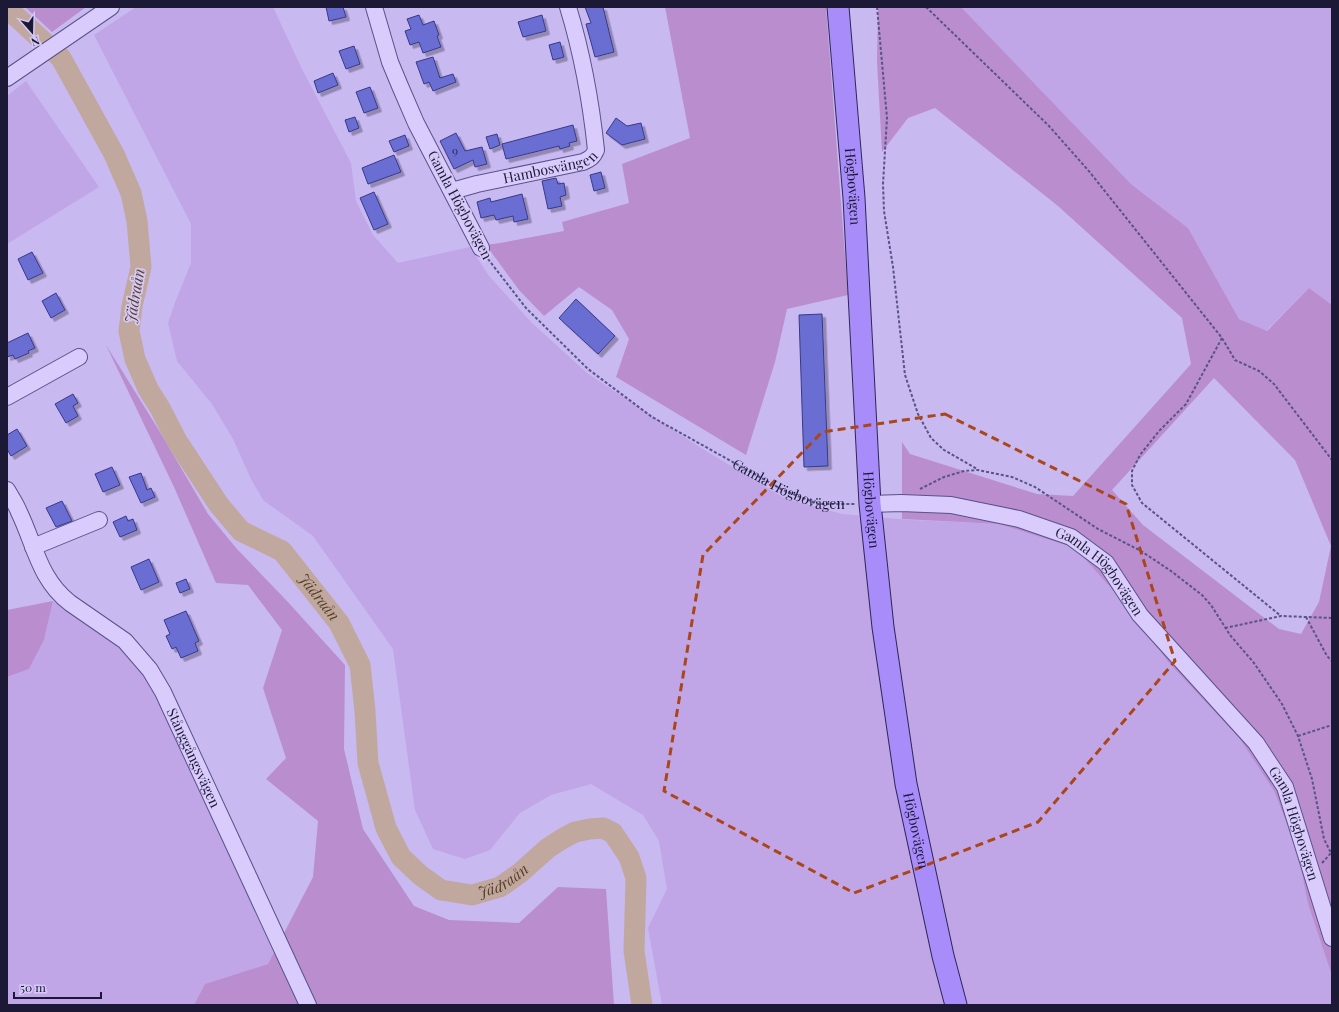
<svg xmlns="http://www.w3.org/2000/svg" width="1339" height="1012" font-family="'Playfair Display',serif">
  <defs>
    <filter id="shadow"><feDropShadow dx="3.5" dy="3.5" stdDeviation="0" flood-color="#0004"/></filter>
  </defs>
  <rect width="100%" height="100%" fill="#c8b9f1"/>
  <path fill="#c0a6e7" d="M136,7H273L301,67L351,163L356,201L373,235L398,263L470,247L489,276L532,323L587,373L693,443L784,498L842,514L909,520L999,524L1075,548L1119,597L1169,663L1240,739L1274,791L1297,849L1308,904L1332,976V1005H662L648,928L667,889L659,841L643,815L591,784L551,795L520,813L490,850L465,859L433,849L415,810L393,649L313,536L263,500L251,479L233,439L212,404L177,361L168,323L176,300L191,263V224L94,35Z
    M961,7H1332V305L1309,288L1266,331L1239,319L1188,228L1131,184Z
    M26,81L99,187L7,244V96Z
    M53,601L116,644L148,678L276,950L268,964L205,984L194,1005H7V677L29,669L44,640Z"/>
  <path fill="#ba8dcf" fill-rule="evenodd" d="M25,7H86L52,32Z
    M665,7H826L848,295L787,309L775,362L746,455L616,377L629,339L612,310L579,287L544,316L519,290L486,245L500,243L564,231L562,222L629,203L622,164L690,138Z
    M878,7H961L1131,184L1188,228L1239,319L1267,331L1309,288L1332,305V976L1308,904L1297,849L1274,791L1240,739L1169,663L1119,597L1075,548L999,524L902,519V442L910,454L1037,494L1073,496L1191,364L1182,318L1058,206L935,108L908,118L882,152L877,62ZM1214,378L1295,460L1331,546L1319,602L1301,634L1279,629L1143,525L1112,490Z
    M106,345L160,432L208,514L237,549L287,601L345,665L344,749L363,829L414,906L449,920L519,923L558,887L606,889L614,1005H194L205,984L268,964L313,877L318,821L266,779L286,758L263,688L282,630L248,585L216,583L174,487Z
    M53,601L44,640L29,669L7,677V610Z"/>
  <g fill="none" stroke-linecap="round" stroke-linejoin="round">
    <path stroke="#c1a89e" stroke-width="21" id="s1" d="M7,8L61,58L114,154L131,193L137,221L141,267L132,306L129,331L135,359L148,389L160,408L177,441L219,505L241,531L282,551L339,623L360,665L365,711L368,763L386,828L401,857L420,875L441,890L472,895L500,887L520,873L548,848L562,839L575,832L590,829L603,828L613,833L629,857L636,878L634,951L642,1005"/>
  </g>
  <path fill="#6b6dd2" stroke="#373989" filter="url(#shadow)" d="M326,7H343L346,17L329,21Z
    M585,7H603L614,52L595,57L586,24L591,23Z
    M419,15L423,25L434,21L439,35L437,36L441,47L423,53L419,42L410,45L405,31L411,29L407,19Z
    M542,15L546,31L523,37L518,22Z
    M560,42L564,57L553,60L549,45Z
    M354,46L360,64L346,69L339,51Z
    M433,57L440,78L453,74L456,82L433,91L429,82L424,84L416,62Z
    M333,73L338,85L318,93L314,81Z
    M370,87L378,108L364,113L356,92Z
    M355,117L359,128L349,132L345,120Z
    M616,118L627,126L641,123L645,139L622,145L606,133Z
    M573,125L577,141L569,143L570,146L560,149L559,146L506,159L502,144Z
    M456,133L465,151L482,147L487,164L475,167L473,160L454,169L440,141Z
    M497,134L500,145L490,149L486,137Z
    M405,135L409,146L394,152L389,141Z
    M394,155L401,172L368,184L362,168Z
    M601,172L605,188L594,191L590,175Z
    M556,178L558,184L564,183L566,195L560,197L562,206L548,209L542,181Z
    M374,192L388,224L374,230L360,198Z
    M522,194L528,219L514,222L513,216L496,220L494,215L481,218L477,202L490,198L491,202Z
    M32,252L43,273L28,280L18,259Z
    M56,293L65,310L51,318L42,301Z
    M576,299L615,336L598,354L559,318Z
    M822,314L828,466L804,467L799,315Z
    M28,333L35,348L28,351L29,353L15,359L13,355L7,357V343Z
    M73,394L78,403L73,406L78,416L66,423L55,404Z
    M17,429L27,446L11,456L7,449V435Z
    M112,467L120,485L103,492L95,474Z
    M141,473L147,490L151,488L155,497L141,503L129,477Z
    M62,501L72,521L56,527L46,508Z
    M126,516L128,521L133,519L137,530L120,537L113,522Z
    M149,559L159,582L141,590L131,567Z
    M186,579L190,589L180,593L176,583Z
    M186,611L199,641L195,643L198,651L181,658L176,647L172,649L166,636L170,634L164,620Z"/>
  <g fill="none" stroke-linecap="round" stroke-linejoin="round">
    <defs>
      <g id="minor">
        <path d="M374,7L390,62L400,86L416,123L481,248"/>
        <path d="M7,78L111,7"/>
        <path id="s3" d="M452,191L477,184L583,162C590,159 593,157 596,150C591,102 582,53 568,7"/>
        <path d="M7,397L79,357"/>
        <path id="s4" d="M7,490C11,497 16,504 19,512C35,545 39,579 70,603L125,641L150,670L163,692L308,1005"/>
        <path id="s5" d="M870,504L901,503L951,505L1019,519L1071,537L1106,563L1140,615L1256,743L1285,787L1332,938"/>
        <path d="M33,547L99,520"/>
      </g>
      <g id="major">
        <path id="s6" d="M838,7L854,198L870,504L883,627L906,784L943,956L956,1005"/>
      </g>
    </defs>
    <use href="#minor" stroke="#585388" stroke-width="18"/>
    <use href="#major" stroke="#2a2855" stroke-width="23"/>
    <g stroke="#585388" stroke-width="2" stroke-dasharray="3 2" stroke-linecap="butt">
      <path d="M877,7L887,118L883,184L884,211L893,267L905,375L918,414L931,438L944,450L977,469"/>
      <path d="M926,7L1049,126L1088,170L1222,338L1235,360L1259,371L1274,384L1332,460"/>
      <path id="s2" d="M488,259L526,308L588,369L652,417L783,490L818,504H855"/>
      <path d="M1222,338L1186,404L1159,431L1140,455L1132,471V485L1142,503L1281,616"/>
      <path d="M920,489L944,477L964,471L978,470L1012,477L1035,487L1098,529L1141,551L1171,571L1202,595L1211,605L1230,635L1254,663L1282,704L1298,736L1312,779L1324,839L1332,855"/>
      <path d="M1306,617L1327,656L1332,661"/>
      <path d="M1225,628L1281,616L1332,618"/>
      <path d="M1298,736L1332,725"/>
      <path d="M1322,863L1332,852"/>
    </g>
    <use href="#minor" stroke="#d9ccfc" stroke-width="16"/>
    <use href="#major" stroke="#a88cf9" stroke-width="21"/>
  </g>
  <path fill="none" stroke="#aa4619" stroke-width="3" stroke-dasharray="8 5" stroke-linejoin="round" d="M945,414L1126,504L1175,661L1038,822L854,893L664,791L703,555L822,432Z"/>
  <g text-anchor="middle" stroke-width="3.5" stroke-linejoin="round" paint-order="stroke">
    <g font-size="12" fill="#2f2e5d">
      <text x="455" y="155">9</text>
    </g>
    <g font-size="14" fill="#1b1936" stroke="#d6c9f8">
      <text dy="5" stroke="none"><textPath href="#s3" startOffset="101">Hambosvängen</textPath></text>
      <text dy="5" stroke="none"><textPath href="#s6" startOffset="180">Högbovägen</textPath></text>
      <text transform="translate(460 205) rotate(62)" y="5">Gamla Högbovägen</text>
      <text dy="5" stroke="none"><textPath href="#s2" startOffset="383">Gamla Högbovägen</textPath></text>
      <text dy="5" stroke="none"><textPath href="#s6" startOffset="504">Högbovägen</textPath></text>
      <text dy="5" stroke="none"><textPath href="#s5" startOffset="250">Gamla Högbovägen</textPath></text>
      <text dy="5" stroke="none"><textPath href="#s4" startOffset="334">Stånggångsvägen</textPath></text>
      <text dy="5" stroke="none"><textPath href="#s5" startOffset="574">Gamla Högbovägen</textPath></text>
      <text dy="5" stroke="none"><textPath href="#s6" startOffset="828">Högbovägen</textPath></text>
    </g>
    <g font-size="15" font-style="italic" fill="#573f27" stroke="#d6c9f8">
      <text transform="translate(135 296) rotate(-80)" y="5">Jädraån</text>
      <text dy="5" stroke="none"><textPath href="#s1" startOffset="702">Jädraån</textPath></text>
      <text dy="5" stroke="none"><textPath href="#s1" startOffset="1098">Jädraån</textPath></text>
    </g>
  </g>
  <rect width="1339" height="1012" fill="none" stroke="#1b1936" stroke-width="16"/>
  <g transform="translate(32 32) rotate(160)" stroke="#d6c9f8" stroke-width="3" paint-order="stroke">
  <path d="M0-3L7 15L0 10L-7 15Z" fill="#1b1936"/>
  <text y="-6" font-size="11" font-weight="bold" text-anchor="middle" fill="#1b1936">N</text>
  </g>
  <path d="M14 992v6h87v-6" fill="none" stroke="#1b1936" stroke-width="2"/>
  <text x="20" y="992" font-size="12" fill="#1b1936" stroke="#d6c9f8" stroke-width="3" paint-order="stroke">50 m</text>
</svg>
